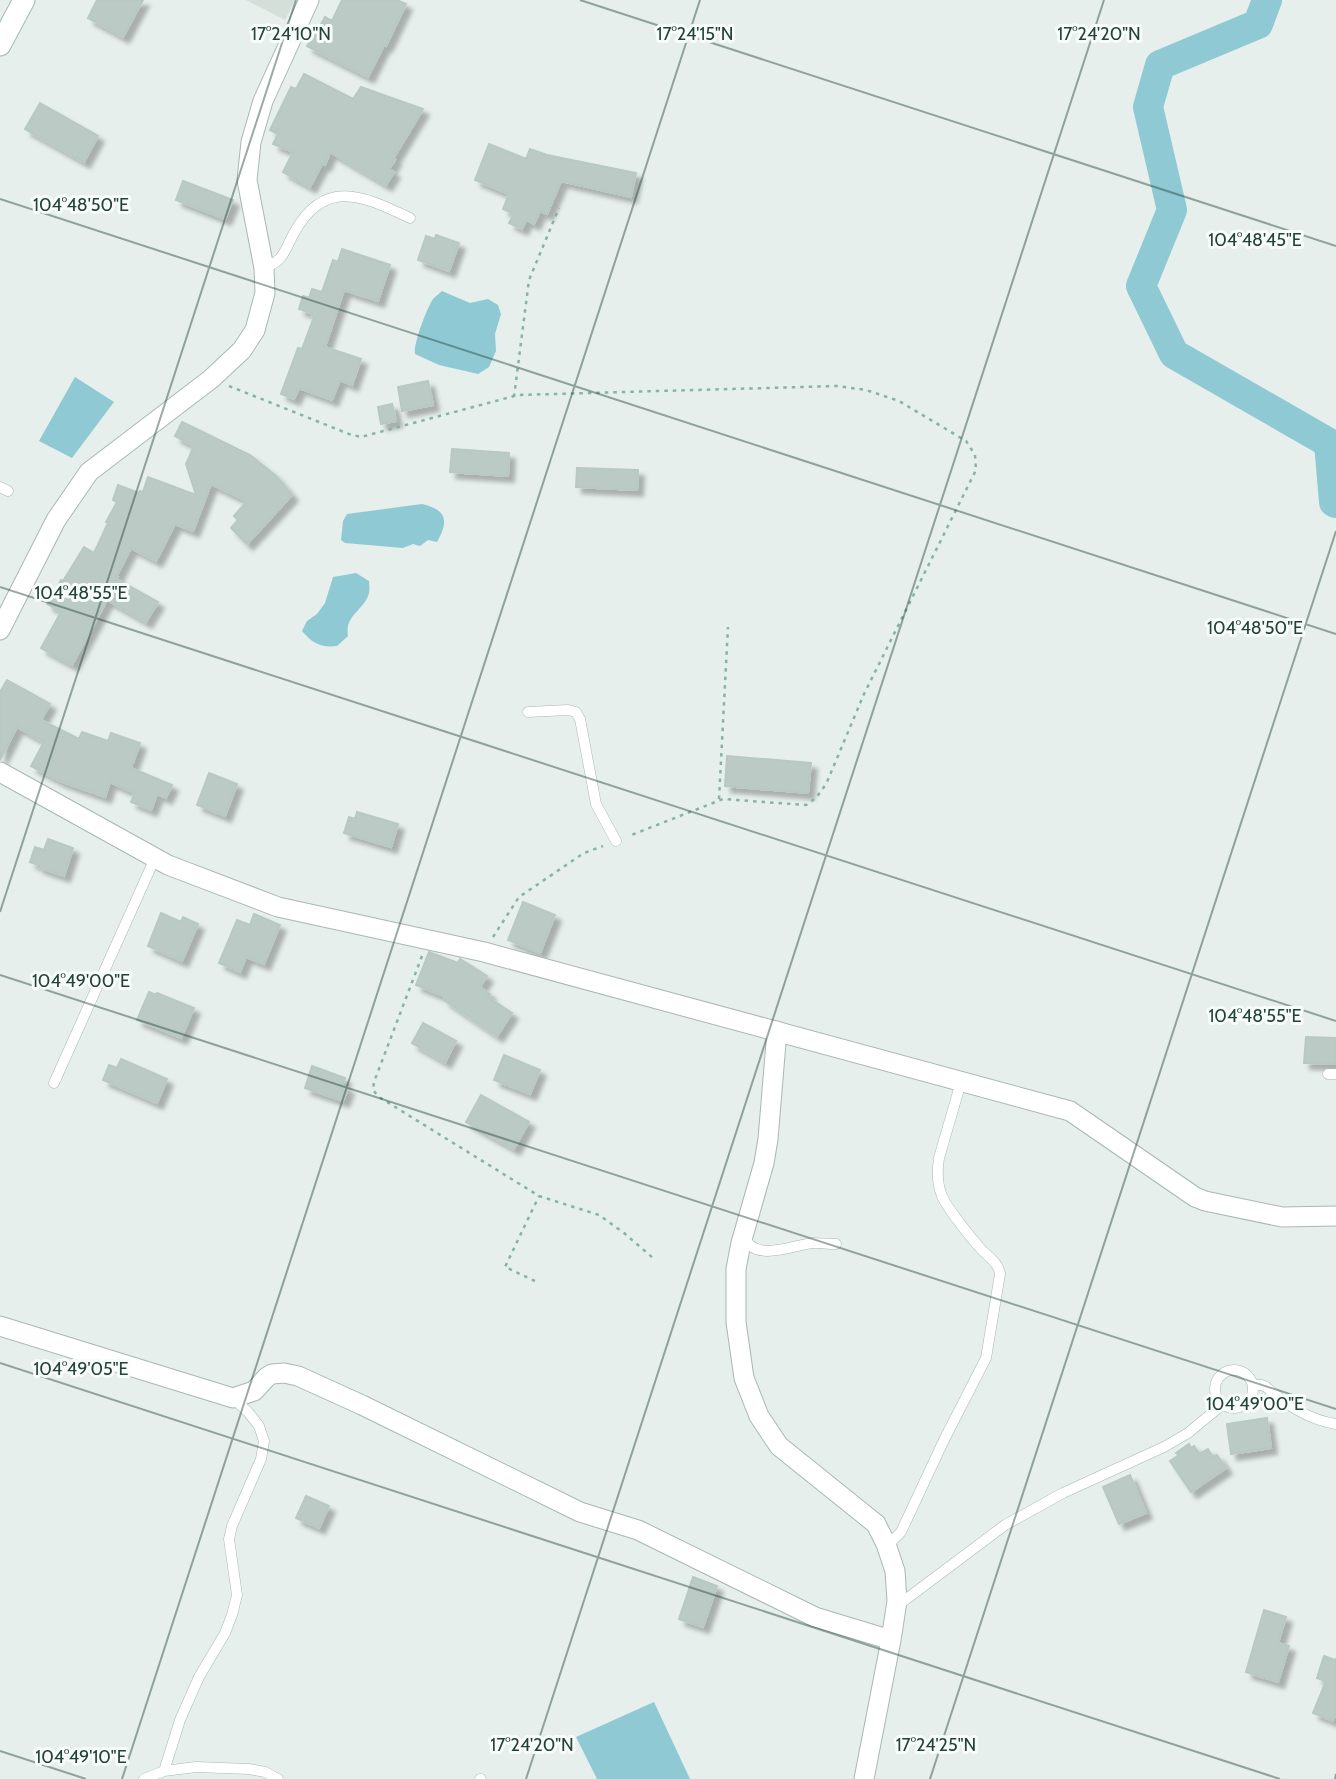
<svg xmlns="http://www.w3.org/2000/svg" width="1336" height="1779" font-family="Cabin,sans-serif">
  <defs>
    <filter id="shadow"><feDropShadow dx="6" dy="6" stdDeviation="2" flood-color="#0004"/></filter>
  </defs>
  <rect width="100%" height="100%" fill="#e6efeb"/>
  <path fill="#d4dfda" d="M246,0H295L285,20Z"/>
  <path fill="#8ec9d4" d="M442,291L470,303L488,299L498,305L501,314L495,334L496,351L489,367L478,374L439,365L415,354C413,344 427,308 433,299C435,297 441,292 442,291Z
    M75,377L114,402L72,458L39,441Z
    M422,504C447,510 449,521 437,542L428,540L420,546L413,544L403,548L345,543L341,540L343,521L347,514Z
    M356,573L369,581C369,585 370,589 369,593C365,610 344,615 348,636L337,646C321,648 312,643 302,631L307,621L317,614L325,603L333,577Z
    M654,1702L690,1779H597L576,1737Z"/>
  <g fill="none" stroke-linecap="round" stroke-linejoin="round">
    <path stroke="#8ec9d4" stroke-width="30" d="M1267,0L1258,24L1160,65L1148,107L1172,210L1141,286L1174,354L1329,443L1334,502L1336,503"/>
  </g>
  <path fill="#bbcac4" stroke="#b8c9c2" stroke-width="2" filter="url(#shadow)" d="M97,0H143L123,37L88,18Z
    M342,0H397L406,4L386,46L384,45L368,77L307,46L316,29L318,30L325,17L332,21Z
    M304,74L353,99L361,87L423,109L393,159L395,160L389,169L394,172L386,185L330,152L325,165L322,164L310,187L283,172L293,152L273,144L278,134L270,130L291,87L296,89Z
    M40,103L98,136L84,162L25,129Z
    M489,144L526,159L530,149L547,155L636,173L631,197L561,181L547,214L540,211L534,224L526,220L522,229L509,223L514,214L503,209L509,194L475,180Z
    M183,181L233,200L225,219L176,200Z
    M436,235L459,243L449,271L418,260L426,236L435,239Z
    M342,249L390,265L378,301L344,290L325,347L361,359L352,385L340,380L332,400L299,388L294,399L281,394L298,348L302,349L314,317L312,316L313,314L299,309L303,296L309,298L312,289L322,292L333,260L338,262Z
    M428,381L433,405L402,411L398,387Z
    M392,404L396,421L381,424L378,407Z
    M182,422L250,455L276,476L292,495L247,544L231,528L238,520L234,516L247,501L211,484L193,531L175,524L156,561L131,548L116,577H118L117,579L158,602L146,622L107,600L72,665L41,648L61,612L47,604L61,580L63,581L84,547L94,553L108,523L106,522L117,502L113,500L118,485L139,493L140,491L143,492L148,477L196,495L186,464L194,446L175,436Z
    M452,449L509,453L508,476L450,472Z
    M577,468L638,470L637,490L576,487Z
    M7,680L50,704L41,720L79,739L82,732L108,741L111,733L140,743L131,768L172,785L166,798L157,794L151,810L131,802L135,793L110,782L105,797L60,781L31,766L44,742L17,727L0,760V692Z
    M727,756L811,763L808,793L725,786Z
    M209,773L237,784L225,816L197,805Z
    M357,812L398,824L391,847L344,833L349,817L355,819Z
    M48,839L73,848L64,876L38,867L39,865L30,862L35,847L44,850Z
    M523,902L555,915L540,953L508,940Z
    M161,913L181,922L183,917L198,924L182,961L148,946Z
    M254,914L280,925L264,964L246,957L240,972L219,963L237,920L250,925Z
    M429,952L458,963L460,959L487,976L480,987L490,994L488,997L512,1013L497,1036L444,1000L446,997L416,985Z
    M149,992L156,995L157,993L194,1008L181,1038L137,1020Z
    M423,1023L456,1041L445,1062L412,1043Z
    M1306,1037L1336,1038V1064L1304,1063Z
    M504,1055L540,1070L530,1094L494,1080Z
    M121,1059L167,1079L157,1103L103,1080L109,1065L117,1068Z
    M312,1066L345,1078L342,1086L348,1088L343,1101L305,1088Z
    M481,1095L529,1122L514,1149L466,1122Z
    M1267,1418L1271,1448L1231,1454L1227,1424Z
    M1189,1444L1191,1448L1194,1446L1199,1454L1208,1449L1213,1457L1217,1455L1226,1468L1191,1492L1170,1461L1179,1455L1176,1453Z
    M1130,1475L1146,1513L1119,1524L1103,1487Z
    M306,1496L329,1506L319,1528L296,1518Z
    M693,1577L717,1586L703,1627L679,1619Z
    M1264,1610L1286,1617L1278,1643L1289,1646L1278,1682L1246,1672Z
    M1324,1656L1335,1660L1336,1659V1713L1333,1721L1313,1713L1326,1681L1317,1678Z"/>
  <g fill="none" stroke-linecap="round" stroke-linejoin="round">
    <defs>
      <path id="lane" d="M264,268C285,260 284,251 294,233C325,176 365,197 410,218
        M0,487L8,491
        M528,712L568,710L576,712L580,719L596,804L616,841
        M1328,1074H1336
        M54,1083L155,858
        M743,1235C754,1264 792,1245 813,1243C821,1243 828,1244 836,1244
        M1215 1389a19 19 0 1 1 38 0a19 19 0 1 1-38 0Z
        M1253,1385H1262L1266,1387C1287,1405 1309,1420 1336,1424
        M884,1541L893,1540L901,1532L944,1440L986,1358L1000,1274C999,1263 988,1257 981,1249C971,1238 947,1208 942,1196C937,1184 937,1171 939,1158L961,1082
        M897,1606L1005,1525L1063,1493L1164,1447L1188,1433L1222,1405
        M164,1771L180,1720L199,1677L225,1633L232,1615L237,1595L229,1539L232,1526L261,1459L264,1441L259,1426L248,1412L233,1398
        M144,1779L164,1771L196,1767L249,1769L265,1772L278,1779
        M480,1779H481"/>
      <path id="street" d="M0,630L56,520L89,472L211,379L242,350L255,330L265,293L264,268L247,180L251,142L263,101L309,0
        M0,772L168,865L278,907L484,952L1070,1111L1195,1197L1205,1201L1282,1217L1336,1216
        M777,1031L768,1139L764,1163L741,1243L736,1269V1322L744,1378L759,1416L779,1446L876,1524L886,1544L895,1571L897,1601L891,1640L864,1779
        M0,1326L233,1398L254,1391L267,1377L272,1374L284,1373L298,1376L362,1405L580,1512L638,1530L815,1617L891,1640"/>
      <path id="secondary" d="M0,45L24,0"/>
    </defs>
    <use href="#lane" stroke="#a8b8b2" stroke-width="11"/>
    <use href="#street" stroke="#a8b8b2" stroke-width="21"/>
    <use href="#secondary" stroke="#a4bbb3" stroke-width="23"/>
    <path stroke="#86b3a5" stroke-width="2.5" stroke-dasharray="3.5 5" stroke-linecap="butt" d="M229,386L349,434L361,437L518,395L837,386L866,390L899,401L966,441L975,455L976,470L864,694L827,782C821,792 816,799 806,805L723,799L629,836
      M514,397L529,280L559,208
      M719,799L728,627
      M493,937L519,897L584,853L603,846
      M422,956L374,1082L373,1090L379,1097L539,1196L599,1215L624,1233L653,1258
      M535,1281L505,1267L539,1196"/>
    <use href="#lane" stroke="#fff" stroke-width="10"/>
    <use href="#street" stroke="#fff" stroke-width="19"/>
    <use href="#secondary" stroke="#fff" stroke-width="21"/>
  </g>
  <path fill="none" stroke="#24423a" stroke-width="2" stroke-opacity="0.45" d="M580,0L1336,246M0,199L1336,634M0,587L1336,1021M0,912L296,0M0,975L1336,1409M0,1363L1280,1779M0,1751L86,1779M122,1779L700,0M526,1779L1104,0M930,1779L1336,531M1335,1779L1336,1774"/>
  <g font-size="18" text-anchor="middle" fill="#24423a" stroke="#f7fbf9" stroke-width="6" stroke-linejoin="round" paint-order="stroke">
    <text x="291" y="40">17°24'10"N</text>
    <text x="695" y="40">17°24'15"N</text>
    <text x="1099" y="40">17°24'20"N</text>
    <text x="81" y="211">104°48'50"E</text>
    <text x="1255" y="246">104°48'45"E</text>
    <text x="81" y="599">104°48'55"E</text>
    <text x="1255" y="634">104°48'50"E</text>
    <text x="81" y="987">104°49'00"E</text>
    <text x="1255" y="1022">104°48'55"E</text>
    <text x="81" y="1375">104°49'05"E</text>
    <text x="1255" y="1410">104°49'00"E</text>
    <text x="532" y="1751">17°24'20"N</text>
    <text x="936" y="1751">17°24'25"N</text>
    <text x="81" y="1763">104°49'10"E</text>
  </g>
</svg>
